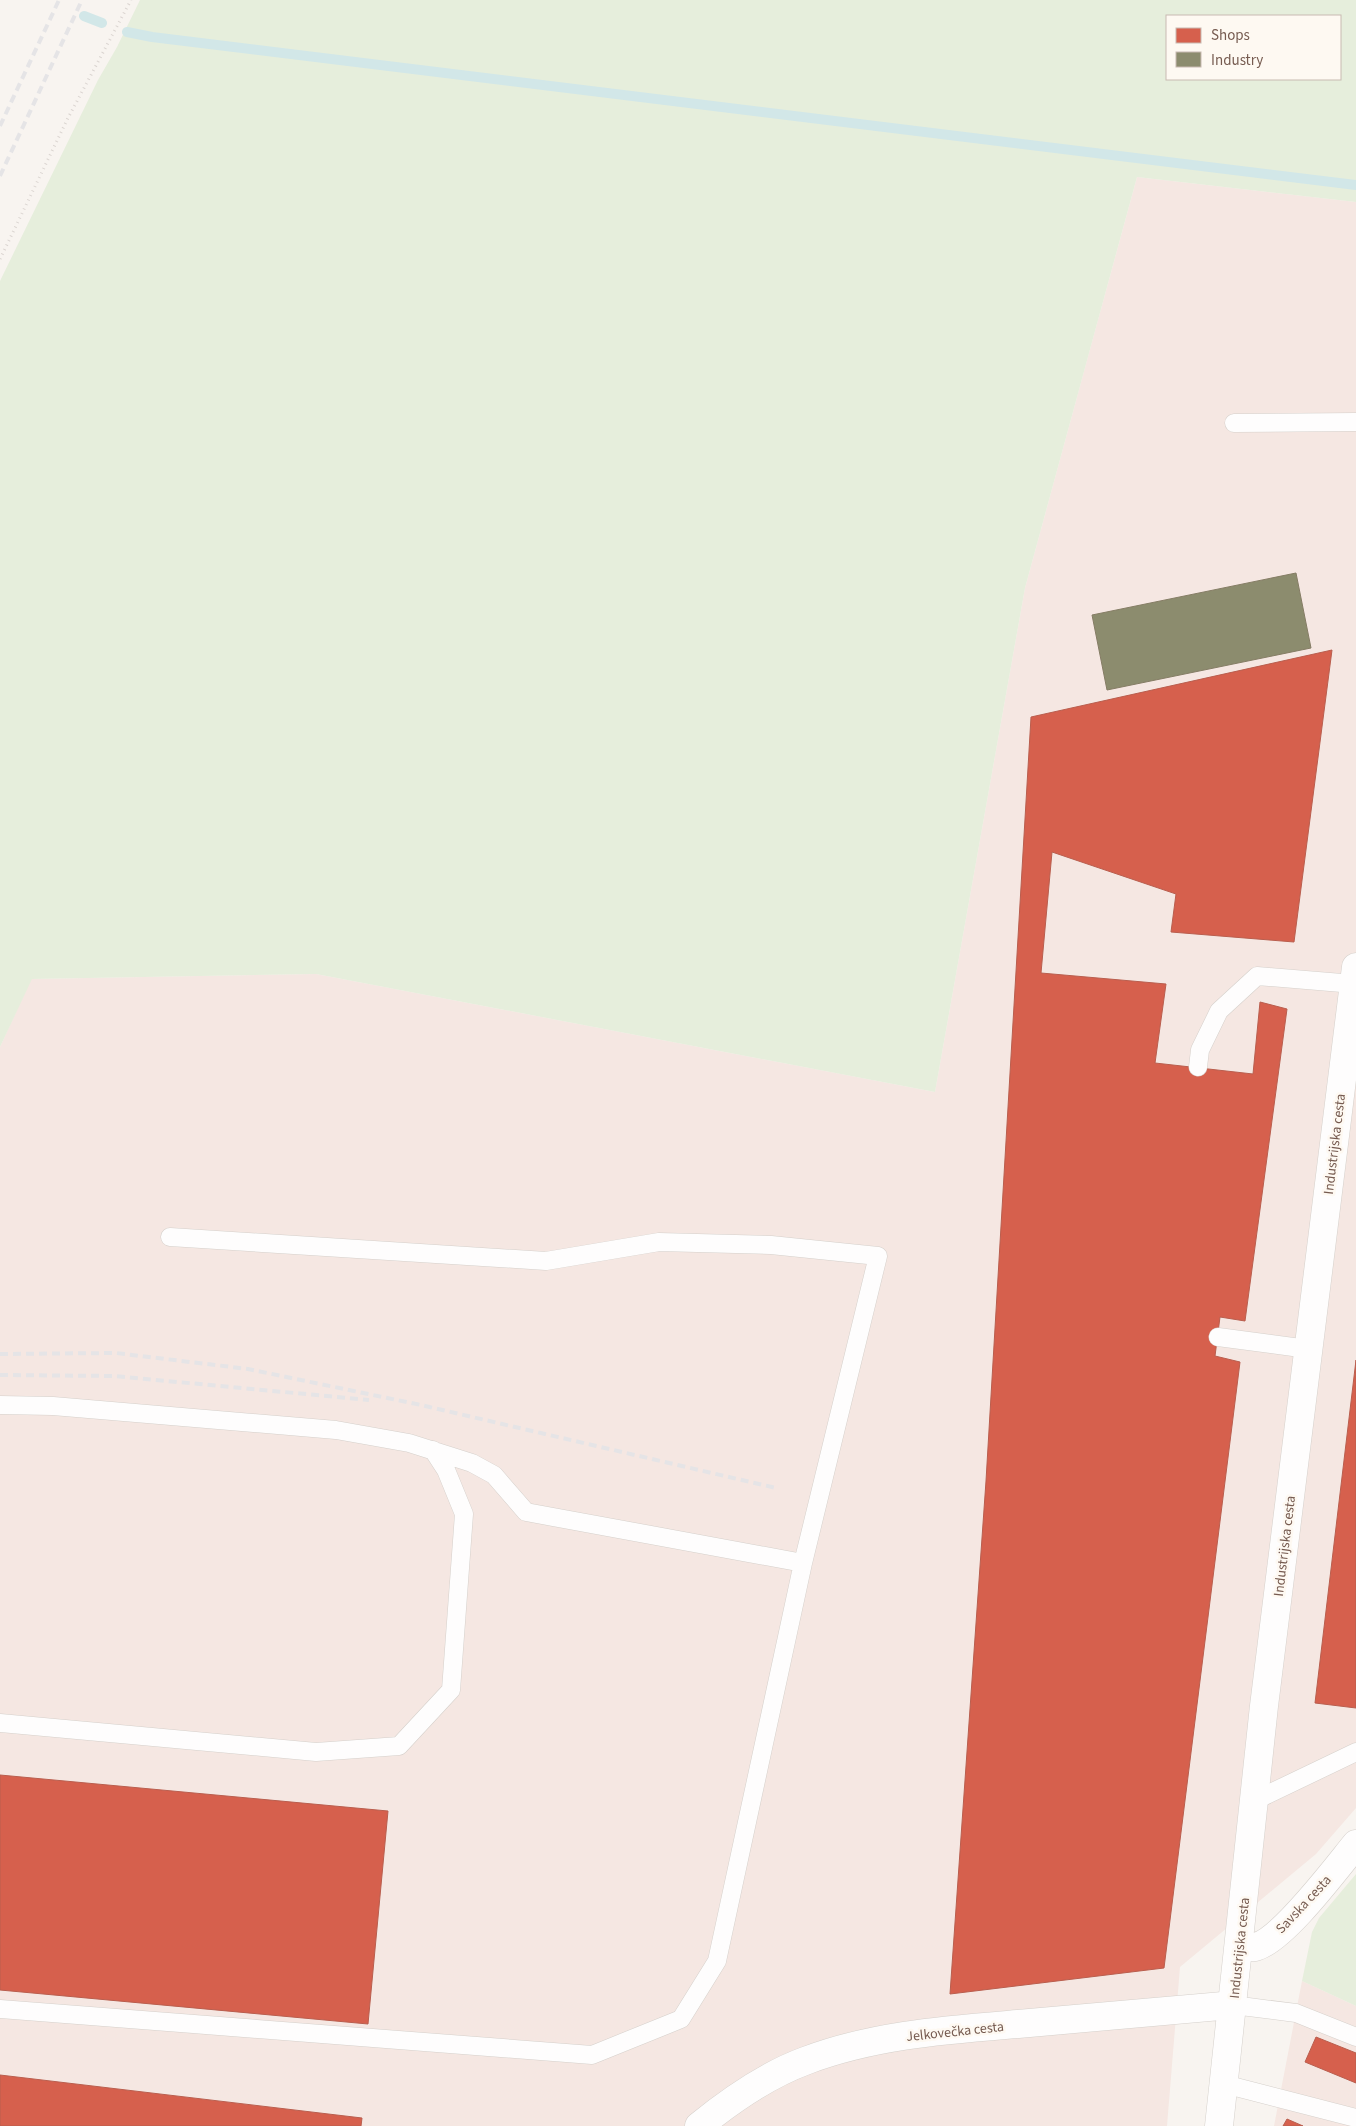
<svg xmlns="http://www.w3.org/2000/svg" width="1356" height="2126" font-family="'Source Sans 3',sans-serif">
  <rect width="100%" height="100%" fill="#f8f4f0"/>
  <path fill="#f5e7e2" d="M1137,177L1356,202V1808L1316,1854L1180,1967L1167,2126H0V1047L31,979L316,974L935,1092L1025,588Z
    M1302,1981L1356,2006V2126H1274Z"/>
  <path fill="#e6eedc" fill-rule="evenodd" d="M140,0H1356V202L1137,177L1025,588L935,1092L316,974L32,979L0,1047V281L98,80L117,47ZM1167,16H1340V79H1167Z
    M1356,1874V2006L1302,1981L1312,1932L1319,1918Z"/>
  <path fill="#d6604d" stroke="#b95e4e" d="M1332,650L1294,942L1171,932L1176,894L1052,852L1041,973L1166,984L1155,1063L1253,1074L1260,1002L1287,1009L1245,1321L1220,1317L1215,1356L1240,1362L1164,1968L950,1994L986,1481L1031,717Z
    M1356,1360V1708L1315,1703Z
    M0,1775L388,1811L368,2024L0,1990Z
    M1316,2037L1356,2053V2083L1305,2062Z
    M0,2075L362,2118L361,2126H0Z
    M1287,2119L1303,2126H1283Z"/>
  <path fill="#8c8c6e" stroke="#857d65" d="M1296,573L1311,648L1107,690L1092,615Z"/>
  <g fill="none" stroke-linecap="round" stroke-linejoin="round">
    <path stroke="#d2e7e8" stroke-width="10" d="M84,16L102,23
      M127,32L152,37L1356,185"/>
    <defs>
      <path id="service" d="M1234,423L1356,422
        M1198,1067L1200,1050L1219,1011L1257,976L1354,984
        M1218,1337L1308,1349
        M0,1405L53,1406L336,1430L409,1443L472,1463L494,1475L526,1512L803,1563
        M0,1723L316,1752L399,1746L451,1690L464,1514L446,1470L433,1450
        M1254,1801L1356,1752
        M1233,2005L1296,2013L1356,2037
        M0,2009L592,2055L681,2019L717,1961L803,1563L878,1256L771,1245L659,1242L546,1261L170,1237
        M1224,2084L1356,2118"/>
      <path id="tertiary" d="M1239,1946C1244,1947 1250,1948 1255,1947C1282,1941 1337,1867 1356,1844
        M699,2126C731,2100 767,2075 805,2061C873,2035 946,2030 1018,2024C1089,2018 1161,2011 1233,2005
        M1219,2126L1264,1706L1356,967"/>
    </defs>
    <use href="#service" stroke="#d5d0cb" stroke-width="19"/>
    <use href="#tertiary" stroke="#d5d0cb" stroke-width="29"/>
    <path stroke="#dad4d0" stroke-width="3" stroke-dasharray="1 4" stroke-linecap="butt" d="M0,259L68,118L131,0"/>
    <use href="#service" stroke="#fefdfd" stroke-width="18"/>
    <use href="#tertiary" stroke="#fefdfd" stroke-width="28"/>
    <path stroke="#e5e4e6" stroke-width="4" stroke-dasharray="8 5" stroke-linecap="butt" d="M0,126L59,0
      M0,176L82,0
      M0,1354L116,1353L248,1369L421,1405L776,1488
      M0,1375L114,1376L369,1400"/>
  </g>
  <g text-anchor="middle" stroke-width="5" stroke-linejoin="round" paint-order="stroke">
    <g font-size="14" fill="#765b50" stroke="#fef9f2">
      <text transform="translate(1334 1144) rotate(-83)" y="5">Industrijska cesta</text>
      <text transform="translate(1284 1546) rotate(-83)" y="5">Industrijska cesta</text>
      <text transform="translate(1303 1904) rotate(-47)" y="5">Savska cesta</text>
      <text transform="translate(1239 1948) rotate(-84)" y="5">Industrijska cesta</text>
      <text transform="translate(955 2031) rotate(-6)" y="5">Jelkovečka cesta</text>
    </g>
  </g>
  <rect x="1166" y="15" width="175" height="65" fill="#fef9f2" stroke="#c8bab1"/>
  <rect x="1176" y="28" width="25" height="15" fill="#d6604d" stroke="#c8bab1"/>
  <text x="1211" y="40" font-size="15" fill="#765b50">Shops</text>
  <rect x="1176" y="52" width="25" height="15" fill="#8c8c6e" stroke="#c8bab1"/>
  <text x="1211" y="65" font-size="15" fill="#765b50">Industry</text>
</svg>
